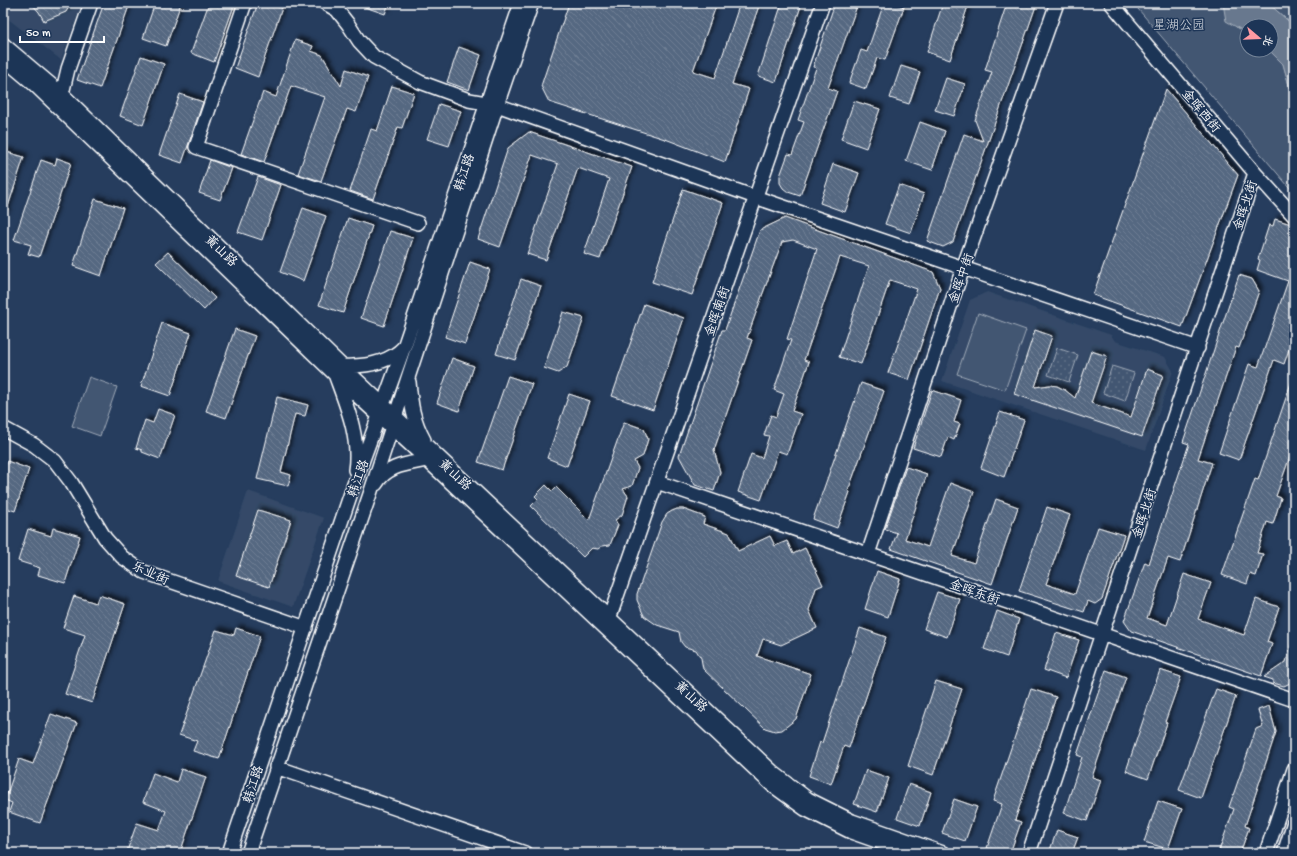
<svg xmlns="http://www.w3.org/2000/svg" width="1297" height="856" font-family="'Gochi Hand','LXGW WenKai TC',sans-serif">
  <defs>
    <pattern id="grass-dots" width="8" height="8" patternUnits="userSpaceOnUse"><rect width="8" height="8" fill="#425672"/><path d="M2 2h.1M6 6h.1" fill="none" stroke="#5e6f87" stroke-width="1.8" stroke-linecap="round"/></pattern>
    <pattern id="building-back-hatch" width="6" height="6" patternUnits="userSpaceOnUse"><rect width="6" height="6" fill="#556781"/><path d="M-1 5l2 2M0 0l6 6M5-1l2 2" fill="none" stroke="#6e7e94"/></pattern>
    <filter id="shadow"><feDropShadow dx="3.5" dy="-3.5" stdDeviation="2" flood-color="#0009"/></filter>
  </defs>
  <rect width="100%" height="100%" fill="#263d5e"/>
  <filter id="ink" filterUnits="userSpaceOnUse"><feTurbulence type="fractalNoise" baseFrequency=".025" numOctaves="2"/><feDisplacementMap in="SourceGraphic" scale="8" xChannelSelector="R" yChannelSelector="G"/><feConvolveMatrix kernelMatrix="1 2 1 2 8 2 1 2 1" color-interpolation-filters="sRGB"/></filter>
  <g filter="url(#ink)">
    <path fill="#344a68" d="M3,3H82L61,60L3,15Z
      M987,292L1111,335L1115,341L1165,357L1173,371L1146,450L942,381L970,300Z
      M248,491L324,518L293,607L218,581Z"/>
    <path fill="url(#grass-dots)" stroke="#a0aab8" d="M1057,348L1078,355L1069,382L1048,375Z
      M1112,366L1134,373L1125,401L1103,393Z"/>
    <path fill="#425672" stroke="#a0aab8" d="M1133,3H1223V5L1237,28L1247,33V50H1269L1283,64L1294,103V193Z
      M1268,3H1294V26Z
      M978,313L1026,330L1005,390L957,374Z
      M89,377L117,387L100,436L72,426Z"/>
    <path fill="#67788e" stroke="#a4aebb" d="M1223,3H1268L1294,26V103L1283,64L1269,50H1271V26H1247V33L1226,21Z"/>
    <path fill="url(#building-back-hatch)" stroke="#fff" filter="url(#shadow)" d="M31,3H71L66,12L44,21L39,12Z
      M104,3H130L100,88L77,80Z
      M155,3H181L166,46L143,38Z
      M209,3H235L214,62L191,53Z
      M258,3H268L282,8L258,77L235,68Z
      M359,3H389L385,14L359,5Z
      M569,3H717L693,71L715,78L740,3H760L732,84L749,89L725,162L668,140L549,102L541,86Z
      M782,3H793L801,6L776,82L758,76Z
      M835,3H858L828,88L837,91L800,196L788,192L783,188L780,183V176L788,154L792,155L804,122L798,120L816,68L813,67Z
      M884,3H892L904,7L885,60L877,58L866,89L849,83L861,50L867,52Z
      M943,3H969L950,60L927,52Z
      M1007,3H1037L953,242L943,247L927,241L964,134L983,141L975,120L992,72L985,70Z
      M295,40L313,46L311,51L322,55L341,86L346,69L368,77L356,112L347,109L321,181L298,174L325,97L291,86L264,162L241,154L263,92L276,97Z
      M459,47L481,55L469,90L447,82Z
      M141,56L164,64L143,125L120,116Z
      M901,66L920,72L909,104L890,98Z
      M946,78L965,84L954,116L935,110Z
      M392,86L414,93L402,128L398,127L373,199L350,191L371,129L377,131Z
      M1166,89L1238,175L1182,327L1093,295Z
      M180,94L203,102L182,163L159,155Z
      M854,101L880,109L866,148L841,139Z
      M439,104L461,111L449,146L427,139Z
      M920,122L945,131L932,170L906,161Z
      M529,132L632,167L600,259L584,254L609,179L578,168L546,260L527,254L558,164L532,155L500,247L478,239L508,148Z
      M3,151L24,157L5,216H3Z
      M57,158L71,163L39,257L28,254L31,245L14,240L41,160L55,165Z
      M210,160L232,168L220,200L199,193Z
      M833,164L859,173L845,212L820,203Z
      M258,177L281,185L262,240L238,232Z
      M899,185L924,194L911,233L885,224Z
      M683,189L723,203L692,295L652,282Z
      M95,199L123,208L101,276L73,266Z
      M303,208L326,216L303,281L280,272Z
      M348,218L372,226L343,313L319,305Z
      M785,218L933,272L940,288L909,380L888,373L917,289L890,280L861,364L839,357L869,266L840,257L804,360L809,362L792,411L801,414L787,454L778,451L761,500L738,492L751,454L762,458L769,436L764,435L771,415L776,417L784,394L774,390L791,340L787,339L817,249L793,240L782,242L763,293L747,338L752,340L714,450L720,472L714,491L695,485L679,456L722,330H725L760,230Z
      M1275,219L1294,225V231L1290,242L1294,243V335L1284,364L1274,360L1239,460L1219,453L1249,364L1258,367L1288,281L1257,270L1260,260L1258,259L1269,225L1273,226Z
      M390,231L413,238L384,326L361,318Z
      M168,252L215,298L204,310L156,263Z
      M470,262L490,269L465,344L445,337Z
      M1239,275L1252,279L1259,291L1239,348L1236,347L1198,459L1212,463L1180,562L1168,558L1147,618L1167,625L1184,574L1211,583L1198,619L1244,635L1256,599L1279,607L1267,642L1272,644L1261,676L1131,631L1124,621L1145,562L1149,564L1189,444L1183,442Z
      M521,279L541,286L515,360L496,354Z
      M644,304L684,318L653,410L612,396Z
      M563,312L584,318L567,367L558,373L544,368Z
      M162,323L191,333L170,396L141,386Z
      M235,329L255,336L226,418L206,411Z
      M1035,330L1052,336L1035,387L1050,385L1057,386L1065,390L1075,398L1091,351L1107,356L1091,403L1131,417L1147,369L1163,375L1142,437L1014,394Z
      M452,358L474,366L459,411L437,403Z
      M508,376L532,384L502,470L478,462Z
      M1292,380H1294V445L1276,496L1281,498L1273,524L1267,522L1257,553L1263,554L1256,576L1250,574L1247,584L1222,575L1255,479L1258,480Z
      M861,383L884,391L848,491L850,492L837,528L813,519Z
      M932,390L961,400L954,422L960,424L954,440L948,437L941,457L913,448Z
      M569,394L590,401L567,466L547,458Z
      M277,397L308,405L305,416L295,414L281,472L291,475L288,486L257,479Z
      M158,409L175,415L160,459L142,452V450L136,448L145,420L153,423Z
      M1000,412L1024,420L1004,477L981,468Z
      M624,422L644,429L648,439L643,456L634,461L638,468L632,486L623,489L628,496L622,515L615,520L618,525L610,545L602,546L598,549L592,548L583,557L531,506L538,499L535,496L546,485L552,491L556,487L589,520Z
      M7,461L29,469L15,511L3,507V474Z
      M906,467L927,474L905,539L928,547L950,483L974,492L952,556L974,563L996,499L1018,507L992,584L891,549L897,533L885,529Z
      M1047,507L1070,515L1046,584L1075,594L1098,527L1124,535L1102,599L1095,604L1088,601L1084,612L1019,591Z
      M677,509H683L705,517L703,524L729,533L738,551L770,536L775,546L787,541L793,554L805,548L823,585L816,588L809,610L817,628L781,645L763,639L757,656L811,674L796,719L782,730L775,731L765,728L703,669L701,658L696,650L685,647L681,642L679,632L657,625L644,616L637,600V594L662,522L667,514L672,511Z
      M258,510L291,520L269,587L236,576Z
      M53,528L80,536L65,583L38,575L40,568L18,561L28,529L51,536Z
      M877,571L900,579L888,617L865,609Z
      M937,592L960,599L947,637L924,629Z
      M99,595L125,604L92,703L65,694L85,635L63,628L74,596L96,603Z
      M997,611L1019,619L1007,657L984,649Z
      M236,628L260,636L219,759L193,751L197,741L179,735L216,630L234,635Z
      M860,628L886,637L849,748L844,746L831,784L809,776L820,742L822,743Z
      M1056,633L1079,640L1066,678L1044,670Z
      M1292,642H1294V681L1284,686L1273,683V680L1264,677L1286,662Z
      M1106,670L1126,677L1092,777L1101,780L1087,821L1064,813L1082,757L1077,755Z
      M1160,670L1181,677L1165,722L1167,723L1148,779L1126,771Z
      M936,681L962,689L933,775L908,766Z
      M1031,689L1056,697L1015,820L1021,822L1010,853H1002L987,848L1002,804L993,801Z
      M1216,689L1236,696L1201,798L1179,790Z
      M1269,706L1276,732L1245,826L1249,828L1240,853H1218L1234,809L1229,807L1256,729L1263,726L1258,710Z
      M51,714L77,723L40,823L9,812L12,803L5,800L19,759L33,764Z
      M181,769L206,777L180,853H134L127,851L137,823L159,830L166,811L143,802L153,773L177,782Z
      M866,770L889,778L877,812L854,804Z
      M909,784L931,792L920,826L897,818Z
      M954,799L977,807L965,841L942,833Z
      M1158,801L1182,809L1168,849L1144,842Z
      M1057,830L1078,837L1072,853H1049Z"/>
    <g fill="none" stroke-linecap="round" stroke-linejoin="round">
      <defs>
        <path id="minor" d="M245,3L196,147L418,223
          M325,3L337,10L348,24L359,41L374,57L420,82L469,100L497,105L755,197L1198,348
          M1111,3L1255,173L1294,216
          M3,44L62,94L342,366L774,773L808,799L852,821L943,853
          M3,58L35,85L350,389L427,460L772,785L805,809L851,832L911,853
          M62,94L68,69L91,3
          M342,366C365,367 388,364 404,347
          M336,377C347,407 360,438 355,470
          M409,382C411,404 413,420 424,440
          M3,428L34,445L55,461L71,482L105,538L122,557L144,572L306,628
          M657,482L1294,700
          M376,484C387,465 408,464 427,460
          M868,554L963,268L1057,3
          M609,619L823,3
          M276,767L525,853
          M229,853L353,487L404,347L521,3
          M248,853L370,494L497,105L532,3
          M1029,853L1255,173
          M1266,853L1294,769
          M1284,853L1294,822"/>
      </defs>
      <use href="#minor" stroke="#fff" stroke-width="16"/>
      <use href="#minor" stroke="#1d3557" stroke-width="13"/>
    </g>
  </g>
  <g text-anchor="middle" stroke-width="3" stroke-linejoin="round" paint-order="stroke">
    <g font-size="13" fill="#bdc4ce" stroke="#1d3557">
      <text x="1179" y="29">星湖公园</text>
    </g>
    <g font-size="13" fill="#fff" stroke="#1d3557">
      <text transform="translate(1202 110) rotate(50)" y="5">金晖西街</text>
      <text transform="translate(463 172) rotate(-71)" y="5">韩江路</text>
      <text transform="translate(1244 205) rotate(-72)" y="5">金晖北街</text>
      <text transform="translate(222 250) rotate(44)" y="5">黄山路</text>
      <text transform="translate(960 278) rotate(-71)" y="5">金晖中街</text>
      <text transform="translate(716 311) rotate(-71)" y="5">金晖南街</text>
      <text transform="translate(456 474) rotate(43)" y="5">黄山路</text>
      <text transform="translate(357 478) rotate(-70)" y="5">韩江路</text>
      <text transform="translate(1143 513) rotate(-72)" y="5">金晖北街</text>
      <text transform="translate(151 572) rotate(25)" y="5">乐业街</text>
      <text transform="translate(975 591) rotate(19)" y="5">金晖东街</text>
      <text transform="translate(692 696) rotate(43)" y="5">黄山路</text>
      <text transform="translate(252 784) rotate(-71)" y="5">韩江路</text>
    </g>
  </g>
  <rect width="1297" height="856" fill="none" stroke="#1d3557" stroke-width="16"/>
  <rect x="8" y="8" width="1281" height="840" fill="none" stroke="#fff" stroke-width="1.5" filter="url(#ink)"/>
  <g transform="translate(1259 38) rotate(109)"><circle r="19" fill="#1d3557" stroke="#77869a"/>
  <path d="M0-3L7 15L0 10L-7 15Z" fill="#ff9aa2"/>
  <text y="-6" font-size="11" font-weight="bold" text-anchor="middle" fill="#ffffff">北</text>
  </g>
  <path d="M20 36v6h84v-6" fill="none" stroke="#ffffff" stroke-width="2"/>
  <text x="26" y="36" font-size="12" fill="#ffffff" stroke="#1d3557" stroke-width="3" paint-order="stroke">50 m</text>
</svg>
